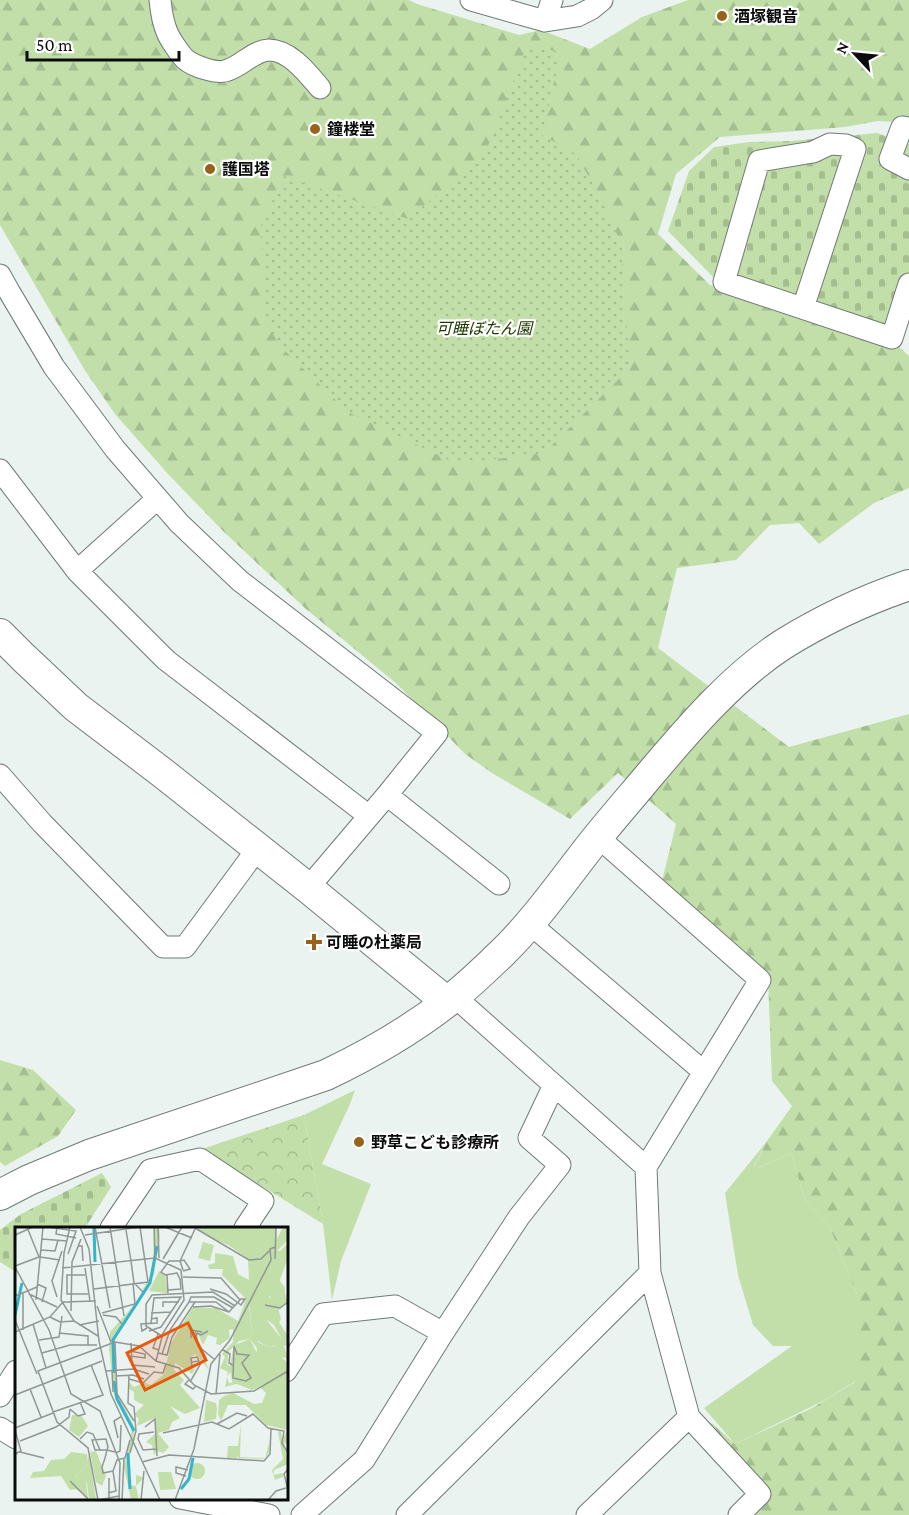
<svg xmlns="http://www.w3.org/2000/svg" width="909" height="1515" font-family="'Crimson Pro','Noto Sans JP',serif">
  <defs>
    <pattern id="forest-firs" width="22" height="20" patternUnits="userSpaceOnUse" patternTransform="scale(1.5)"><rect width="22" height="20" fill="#c2dfa9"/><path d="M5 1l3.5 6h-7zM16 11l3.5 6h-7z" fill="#a5be90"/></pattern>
    <pattern id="cemetery-stones" width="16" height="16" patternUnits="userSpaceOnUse" patternTransform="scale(1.5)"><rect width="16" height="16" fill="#c2dfa9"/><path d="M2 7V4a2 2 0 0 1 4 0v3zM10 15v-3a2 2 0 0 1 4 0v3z" fill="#a5be90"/></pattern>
    <pattern id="park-crowns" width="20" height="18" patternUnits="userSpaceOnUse" patternTransform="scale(1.5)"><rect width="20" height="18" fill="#c2dfa9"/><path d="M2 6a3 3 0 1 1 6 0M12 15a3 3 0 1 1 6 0" fill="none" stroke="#a5be90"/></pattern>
    <pattern id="garden-dots" width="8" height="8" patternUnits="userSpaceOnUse" patternTransform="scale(1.5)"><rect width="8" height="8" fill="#c2dfa9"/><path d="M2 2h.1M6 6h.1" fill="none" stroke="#a5be90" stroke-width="1.8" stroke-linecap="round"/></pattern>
  </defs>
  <rect width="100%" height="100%" fill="#eaf3f0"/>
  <path fill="#c2dfa9" d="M355,1090L350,1104L322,1164L371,1184L341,1261L332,1300L323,1224L304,1115Z
    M767,1141L754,1166L755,1169L791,1153L805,1200L830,1228L859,1300L864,1337L859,1379L823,1401L735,1444L704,1408L792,1346H773L753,1325L738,1275L725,1193Z"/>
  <path fill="url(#forest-firs)" d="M0,0H409L417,4L519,35L541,30L590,49L642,17L688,0H909V123L878,121L845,127L720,137L676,174L658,234L710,285L838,321L895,343L909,356V488L874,503L819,544L799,523L770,525L736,560L677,568L658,648L789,747L909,714V1515H747L771,1493L707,1429L705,1421L713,1424L735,1444L812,1408L855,1382L861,1345L859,1300L830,1228L805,1200L791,1153L755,1169L754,1167L767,1141L792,1106L772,1081L768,978L662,881L676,824L618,773L570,819L492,773L465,754L397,684L306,609L223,531L168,474L115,414L84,369L0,225Z
    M0,1060L33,1070L76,1110L58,1136L5,1166L0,1162Z"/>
  <path fill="url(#cemetery-stones)" d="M877,133L909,144V302L897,340L720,284L668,231L689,171L714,147L749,142L791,141Z
    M102,1173L111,1187L85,1228H16V1272L0,1262V1230L21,1214Z"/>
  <path fill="url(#park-crowns)" d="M304,1115L323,1224L202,1149Z"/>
  <path fill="url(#garden-dots)" d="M527,46L561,52L542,135L576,154L603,202L622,246V267L630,368L544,453L457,464L348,412L284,350L264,321L261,225L284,176L408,219L485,154Z"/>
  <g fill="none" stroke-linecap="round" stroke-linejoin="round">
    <defs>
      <path id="street" d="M160,0C161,10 163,23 167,32C169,38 180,54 185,59C193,66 218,75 228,70C243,65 253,51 269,50C290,50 308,74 320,88
        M471,0L545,21L577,16L591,9L602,0
        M545,21L552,0
        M909,128L902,127L890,159L909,169
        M0,275L10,293L54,367L115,449L179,523L240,581L437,733L387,795L308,888
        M803,308L855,149L846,145L830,144L813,152L759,161L724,282L892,338L909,284
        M0,470L77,571L166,660L369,816
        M77,571L157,499
        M0,775L42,823L163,947H185L258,848
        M387,795L499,884
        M598,837L760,980L646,1167L650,1273L689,1417L760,1494L739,1515
        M529,923L704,1072
        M454,996L646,1167
        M111,1228L150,1170L200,1159L263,1201L245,1228
        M286,1371L323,1314L395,1306L443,1333
        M0,1396L16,1371
        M0,1428L16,1438
        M180,1498L269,1515
        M302,1515L364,1460L443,1333L519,1217L560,1165L529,1138L554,1085
        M407,1515L650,1273
        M587,1515L689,1417"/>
      <path id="secondary" d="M0,634L24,658L76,707L164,774L308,888L447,1002
        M0,1195L29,1180L89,1155L326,1075C368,1055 410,1031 447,1002C466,988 484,970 501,954C535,921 562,882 591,845C611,820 632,796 652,772C690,727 733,677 782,645C822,620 865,600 909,585"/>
    </defs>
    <use href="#street" stroke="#717976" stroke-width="23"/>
    <use href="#secondary" stroke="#717976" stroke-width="32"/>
    <use href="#street" stroke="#fff" stroke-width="21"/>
    <use href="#secondary" stroke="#fff" stroke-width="30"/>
  </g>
  <g fill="#98621a" stroke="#fff" stroke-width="2">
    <circle cx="722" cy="16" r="6"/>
    <circle cx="315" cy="129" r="6"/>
    <circle cx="210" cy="169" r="6"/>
    <path d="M311 933h6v6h6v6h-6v6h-6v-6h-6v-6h6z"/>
    <circle cx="359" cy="1142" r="6"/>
  </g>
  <g text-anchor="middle" stroke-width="4.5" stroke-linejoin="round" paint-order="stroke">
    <g font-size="16" font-weight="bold" fill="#090c0b" stroke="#fff" text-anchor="start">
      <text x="734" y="22">酒塚観音</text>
      <text x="327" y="135">鐘楼堂</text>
      <text x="222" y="175">護国塔</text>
      <text x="326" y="948">可睡の杜薬局</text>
      <text x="371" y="1148">野草こども診療所</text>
    </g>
    <g font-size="16" font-style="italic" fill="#213900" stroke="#fff">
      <text x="484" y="334">可睡ぼたん園</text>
    </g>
  </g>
  <g transform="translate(15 1227)">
    <rect width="273" height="273" fill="#eaf3f0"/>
    <path d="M139,0H144L145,9L139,48L100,112L102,167L120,201L113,235L114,258L121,259V248L129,251L121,259L124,273H116L109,240L117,201L99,168L94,122L95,105L121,76L138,43ZM181,0H208L213,18L192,9ZM273,16V31L265,53L273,75L264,83L254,68L249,90L266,111L263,118L254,120L241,113L237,105L234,75L252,34L260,23L265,24ZM191,173L201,176L202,182L201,192L189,195ZM226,196L225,230L250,231L255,213L254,226L249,232L223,231L222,228V231H212L213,219H223ZM74,226L81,272L79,273H74L72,256L60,249L72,238ZM174 244a8 8 0 1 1 16 0a8 8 0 1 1-16 0ZM143,245H156L161,262L145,263Z" fill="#c2dfa9"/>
    <path d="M207,0H261L262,12L268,0H273V13L252,34L234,79L237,105L243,115L254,120L261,119L266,111L259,98L245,88L249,65L262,77L266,92L264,95L273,109V118L269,119L273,132L267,130L273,137V217L269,216L273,237L259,243V248L268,246V250L260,253L257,243L268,232L263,205L266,203L267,212L273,203L251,198L231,178H213L206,194L203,187L204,173L209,169L218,166L239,177L247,176L251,166L245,160L221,157L210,160L213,145L205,141L210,130L207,127L218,115V102L214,103L215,111L205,118L201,117L202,111L193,108L188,118L183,107L181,113L194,143L180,127L176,131L177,141L180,142L177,147L160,136L159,143L169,153L165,158L185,181L170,187L155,179L165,191L157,195L154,203L143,206L154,220L148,226L142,224L139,228L137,218L131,215L141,206L140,191L122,199L124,192L119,187L129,178L119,173V165L113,161L114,155L119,160L129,155L136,158L149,147L156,116L178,80L201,81L223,94L231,72L207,48L208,42H194L193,38L200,36V26L218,29L223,47L234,53L233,32L212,17L205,6ZM235,112L242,121L241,131L249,146L246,152L214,156L212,150L218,142L212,137L214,124L224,114ZM254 63a8 8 0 1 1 16 0a8 8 0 1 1-16 0ZM57,188H66L73,199L64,210L54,203ZM81,224L91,249L87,259L81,255L75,225ZM56,225L72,227L73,237L60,249L71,255L73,271L61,262L55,263L46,249L15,251L18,245L29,244L36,233L49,232Z" fill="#c2dfa9" fill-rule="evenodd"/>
    <path d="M188,15L199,18L195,34L183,31ZM144,44L150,48L153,66L134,64Z" fill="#c2dfa9"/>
    <path d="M172,111V117L182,120L171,129L166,127L163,118ZM235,112L250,143L245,160L237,163L217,155L215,139L219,118Z" fill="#c2dfa9"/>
    <path fill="none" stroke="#34b4cd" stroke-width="3" d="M79,1L80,35M0,88L7,56M99,146L98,113L135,56L142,19M99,154L102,172L119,204M113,226L115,262M166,262L174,252L178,231"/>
    <path fill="none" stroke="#909794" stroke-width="1.5" d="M12,0L24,30M33,0L61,4L53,27M42,0L41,7L61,11M55,0L49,26L46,73L59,94L83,109M65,0L74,22L84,114L96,167L145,273M80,0L95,81M95,0L109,89M139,0L140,31M143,0L144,31M150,0L177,11M180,1L234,33L246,32L254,24M111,3L116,34M0,8L18,0M70,8L124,0M27,12L52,14M63,19H67L68,34M26,23L40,24L43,13M25,30L45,33M148,32L167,0M260,32L261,0M116,34L119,56L128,65M0,39L24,30M0,40L34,103L56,167L85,184L105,236L104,273M47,41L140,31L166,43L169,73L148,106L141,134M70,41L75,74M168,44L175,42L169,33L165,34L168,43M70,48H52V67H73M150,48L162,46L165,52L166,62L153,63M22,57L31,61L27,75M79,62L133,55L125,0M195,62L211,67L226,78L230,72H225M8,66V103M153,66L152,49L146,45L154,34H165L180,2M14,67L42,80M0,69L22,60M42,70L37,54L47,24M21,73L28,0M47,75L81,74M174,75L176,70H199L218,81M250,78L265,81L273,75M82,79L96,115M148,80V75H164M178,80L196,79L214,85M56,84L57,35L66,12M87,86L120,77L118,56M136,86L156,85M88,88L101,90L107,97M35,90L45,95L59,94M0,93L22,147M18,97L31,141M64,98L84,94M132,101L127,104L126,97L142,96V91L136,92M134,104L146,100L166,70L139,71L136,96M193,104L186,108L181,106L183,119L199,132M0,105L35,90L48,75M44,106L73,109V118M143,107L138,121L144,123M147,109L131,99V77L137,68L198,65L220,79M176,111V103L187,105M24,113L44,110L47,89M100,115L102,167L119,194M116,116L117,138L140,140M219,119L222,127L234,128L227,136L236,151L231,154L218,151ZM208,123L215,127L214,136L218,138M27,126L55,118H82M143,126L152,128L157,110L180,75H201L214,85L225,73L206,51L168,50M147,127L155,103L174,75H180M115,129L130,131V127L115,124M97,143L98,165M91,144L118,142L134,147M114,148L113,176L119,180L121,204L115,226M101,149L118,148L129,152M114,152L128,156L139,145L148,146L151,137M174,153L170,157L178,162L181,159M175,155L186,136L177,139L176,131L182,130L184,134L177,135M15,162L26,190M201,167L205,127M0,168L87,134M55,182L63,189L70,187L65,175M38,185L88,168L76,138M202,197L222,186L232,189M130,200L140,192L142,229M0,201L38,186M0,203L6,224L0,227M139,205L124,207L123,212L128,223L141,222M148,206L197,195L214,202L238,187L253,201L269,204L267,216L273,226M103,211L99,194L107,189M65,212L72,205L78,207L85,223M5,214L41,200L54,190L55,182M5,225L29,231M101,226L105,224L106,198M127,235L154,228L249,234L255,227L256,202M273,242L269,247L273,263M98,244L88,246L87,240L90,231L92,223L93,220L91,212L77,213L80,223H92L100,225M171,249L161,246V240L173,243M94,251V273M55,254L73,272M93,266L101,264L98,244L102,233L110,231L115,213M83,273L73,221L42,195L23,144L100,115L124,119L141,134L164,141L179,158L196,167L239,164L273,144M84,273L104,269M107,273L109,232M126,273L129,244M160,273L179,222L196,137L215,113L256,33L255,22L260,20M253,273L261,264L271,261"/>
    <path fill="#e8590c" fill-opacity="0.15" stroke="#e8590c" stroke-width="3" d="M173,96L191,133L130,163L112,126Z"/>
    <rect width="273" height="273" fill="none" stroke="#090c0b" stroke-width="3"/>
  </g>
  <g transform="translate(855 54) rotate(296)" stroke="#ffffff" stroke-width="4.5" paint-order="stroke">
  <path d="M0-4.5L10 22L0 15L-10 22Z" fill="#090c0b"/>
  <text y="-9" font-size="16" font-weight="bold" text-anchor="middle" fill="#090c0b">N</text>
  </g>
  <path d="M27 51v9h152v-9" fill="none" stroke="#090c0b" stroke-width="3"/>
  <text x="36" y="51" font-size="18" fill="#090c0b" stroke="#ffffff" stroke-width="4.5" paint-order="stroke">50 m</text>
</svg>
